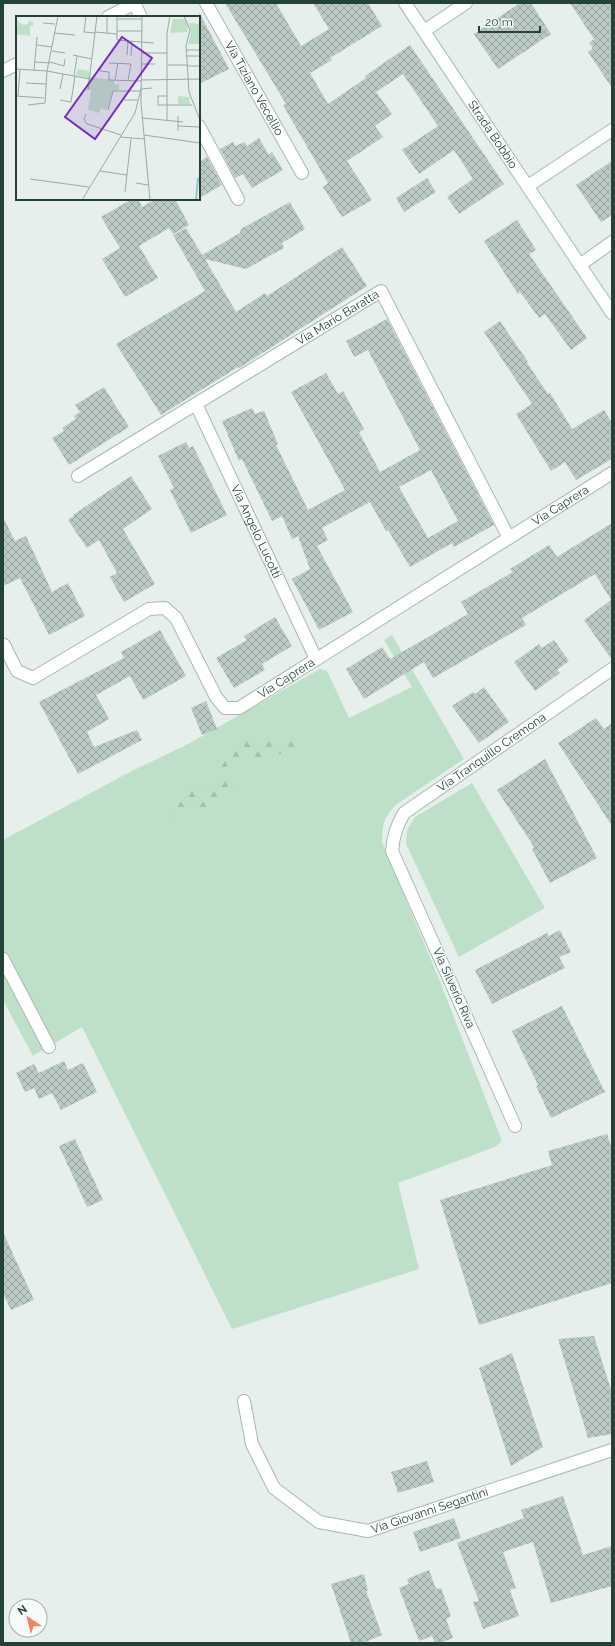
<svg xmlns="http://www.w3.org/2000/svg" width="615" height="1646" font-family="Raleway,sans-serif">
  <defs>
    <pattern id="forest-firs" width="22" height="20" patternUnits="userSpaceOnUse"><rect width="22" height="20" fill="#bfe0c8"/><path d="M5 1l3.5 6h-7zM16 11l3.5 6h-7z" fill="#a4c1ad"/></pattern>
    <pattern id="building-cross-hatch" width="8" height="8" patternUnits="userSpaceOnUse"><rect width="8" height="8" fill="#bbcac4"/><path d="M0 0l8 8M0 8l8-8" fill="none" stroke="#98a6a0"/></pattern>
  </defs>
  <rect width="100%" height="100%" fill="#e6efeb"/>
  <path fill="#bfe0c8" d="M392,635L464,759L397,804C383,818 383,823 382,842L441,984L502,1141L495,1147L398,1183L419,1269L232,1329L82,1027L33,1056L3,1000V840L128,773L190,743L320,669L327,671L349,718L412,687L384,640Z
    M472,783L545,908L459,957L406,844L407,830L415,817Z"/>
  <path fill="url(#forest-firs)" d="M258,739H283L296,741L300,746L291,752L270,756L259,762L236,759L231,761L223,771L226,776L242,785L239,789L208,809C203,811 197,809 191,811C186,812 182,817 176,818L172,815L171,804C174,801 177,796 181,794C194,788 211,790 219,776L213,767V761C229,751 239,741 258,739Z"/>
  <path fill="url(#building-cross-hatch)" fill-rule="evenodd" d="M225,3H276L301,46L329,29L313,3H368L382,26L330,58L332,60L310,73L328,104L366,78L365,76L410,45L504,184L459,214L447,197L473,179L454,150L419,174L402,150L438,126L403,74L376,92L392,114L375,126L383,137L347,161L372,200L342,217L323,187L328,183L283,105L286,104Z
    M520,3H531L551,34L498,69L474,34Z
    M570,3H612V88L588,52L593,48L589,43L594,39Z
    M199,12L229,69L199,84Z
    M259,138L269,155L272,152L283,170L252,188L243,174L235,178L220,149L233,142L236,146L244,142L247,146Z
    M207,157L222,185L199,198V162Z
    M612,161V215L601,222L576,185Z
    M427,178L436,192L404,212L396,198Z
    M132,199H138L142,207L156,199H175L189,225L173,234L169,228L139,246L158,278L125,297L102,259L120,248L101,217Z
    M290,202L305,229L282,243L284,248L246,269L205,259L236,312L265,293L267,296L342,247L367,286L239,368L238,367L161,415L116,344L205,291L173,235L186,228L202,255L240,233L241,229Z
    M517,220L536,250L529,254L587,338L571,350L545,314L539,318L520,292L518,294L484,241Z
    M387,319L494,525L454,547L452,543L410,567L388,530L386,531L370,502L322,528L328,540L317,546L353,612L319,630L292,579L310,569L298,536L292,539L282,516L272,521L242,459L239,461L222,421L252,408L255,414L264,411L278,444L276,445L308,510L345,490L291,392L326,373L338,394L343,391L364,429L359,432L380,472L420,450L368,350L354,357L346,341ZM431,470L458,521L428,538L399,487Z
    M500,321L528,362L527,363L548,394L550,393L572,429L604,410L612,423V459L576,480L565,462L551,471L516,414L532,404L484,332Z
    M104,387L129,427L69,465L52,438L64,431L62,428L76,419L74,416L80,412L75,405Z
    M186,442L189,448L193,446L227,515L191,533L170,490L174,488L158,456Z
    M131,476L152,509L123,529L155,584L124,602L110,577L117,573L99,540L87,548L68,520L74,516L73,515Z
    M3,517L15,541L26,536L52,592L68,583L85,616L49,635L20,578L3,586Z
    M612,523V660L584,620L611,600L595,574L522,618L526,625L433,678L424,662L364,699L346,669L382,647L390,659L468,614L461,602L513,572L510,569L549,545L557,557Z
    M275,617L292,646L262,664L265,670L234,688L216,658L247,640L244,636Z
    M160,630L186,676L143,700L130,676L96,695L109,719L87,732L94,747L137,730L142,740L78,774L39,702L124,658L121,652Z
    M554,640L569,661L557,670L560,673L535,691L514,662L539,644L542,648Z
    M484,687L509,722L479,743L452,706L473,692L475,694Z
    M206,701L217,729L202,735L191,708Z
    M596,718L604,729L612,723V826L558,743Z
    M545,759L597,858L550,883L532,849L534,847L497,790Z
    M560,930L571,952L559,957L565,968L492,1004L475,970L547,933L549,936Z
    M562,1006L605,1092L551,1118L536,1086L538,1085L512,1031Z
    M64,1061L68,1070L83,1063L97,1092L61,1110L52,1093L39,1099L34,1088L25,1092L16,1073L34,1064L39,1073Z
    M607,1134L612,1149V1283L479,1325L440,1200L552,1165L548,1151Z
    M75,1139L103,1200L87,1207L59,1146Z
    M3,1232L34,1300L11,1310L3,1293Z
    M594,1336L612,1393V1434L588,1438L558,1339Z
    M512,1353L543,1447L511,1466L479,1368Z
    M427,1461L434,1482L398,1493L391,1472Z
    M563,1496L583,1555L612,1546V1586L551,1603L533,1542L503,1552L516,1588L510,1590L519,1616L483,1629L473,1602L479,1601L457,1543L524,1518L521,1510Z
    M454,1518L461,1538L420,1552L413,1532Z
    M429,1570L436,1589L441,1588L451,1616L446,1619L453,1638L440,1643H435L432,1636L419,1641L399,1588L409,1584L407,1579Z
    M364,1574L368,1591H366L382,1635L363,1643H351L331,1584Z"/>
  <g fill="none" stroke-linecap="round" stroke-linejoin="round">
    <defs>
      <g id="street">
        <path d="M134,3L141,17"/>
        <path id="s1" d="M206,3L302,173"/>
        <path d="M108,17L135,3"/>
        <path d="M424,31L466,3"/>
        <path d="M3,71L17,64"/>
        <path d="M199,126L238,199"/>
        <path d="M528,186L612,130"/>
        <path d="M580,265L612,242"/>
        <path id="s2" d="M196,404L316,659"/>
        <path id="s3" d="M78,476L381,291L509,538"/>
        <path id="s4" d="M4,645L17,671L33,678L149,609L165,608L176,618L216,697L225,708H239L612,473"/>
        <path d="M3,959L49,1047"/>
        <path id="s5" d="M515,1126L392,851C393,836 397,826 404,813L612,669"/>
        <path id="s6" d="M244,1401L252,1444L274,1488L319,1522L368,1531L612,1450"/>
      </g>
      <g id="secondary">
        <path id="s7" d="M405,3L612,313"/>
      </g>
    </defs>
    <use href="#street" stroke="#a8b8b2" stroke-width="14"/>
    <use href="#secondary" stroke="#a4bbb3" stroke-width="14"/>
    <use href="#street" stroke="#fff" stroke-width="12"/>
    <use href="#secondary" stroke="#fff" stroke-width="12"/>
  </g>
  <g text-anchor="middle" stroke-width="3" stroke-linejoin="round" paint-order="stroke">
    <g font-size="12" fill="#24423a" stroke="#f7fbf9">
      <text dy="4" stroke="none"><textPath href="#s1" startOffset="98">Via Tiziano Vecellio</textPath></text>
      <text dy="4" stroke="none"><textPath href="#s7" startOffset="158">Strada Bobbio</textPath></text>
      <text dy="4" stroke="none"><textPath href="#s3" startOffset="304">Via Mario Baratta</textPath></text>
      <text dy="4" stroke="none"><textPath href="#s4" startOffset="709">Via Caprera</textPath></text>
      <text dy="4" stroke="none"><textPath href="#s2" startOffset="141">Via Angelo Lucotti</textPath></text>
      <text dy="4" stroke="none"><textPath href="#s4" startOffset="385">Via Caprera</textPath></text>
      <text dy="4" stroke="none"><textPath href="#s5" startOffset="448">Via Tranquillo Cremona</textPath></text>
      <text transform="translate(454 988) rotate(66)" y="4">Via Silverio Riva</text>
      <text dy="4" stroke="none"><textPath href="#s6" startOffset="264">Via Giovanni Segantini</textPath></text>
    </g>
  </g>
  <g transform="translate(16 16)">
    <rect width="184" height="184" fill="#e6efeb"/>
    <path d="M2,5L7,9L12,8V5L17,6V10H14V20L0,18ZM173,7L184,8V28H172L175,17ZM62,53L73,55V61L99,64L98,68L102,69L103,65V74H97L91,94L85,92L83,97L72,94L75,74H71L72,62L60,59Z" fill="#bfe0c8"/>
    <path d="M157,3H169L172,8L171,16L154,17ZM162,80L173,81L174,88H162Z" fill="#bfe0c8"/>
    <path fill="none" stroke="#8ec9d4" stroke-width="2" d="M180,184L182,162"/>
    <path fill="none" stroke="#98aaa4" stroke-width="1" d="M70,0L68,16L79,17M101,0V24L138,27M126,0L125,87L134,184M168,0L174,14L170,30L173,76L184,104M101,3H126M27,7L39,8M101,15H126M79,16L101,18M38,17L59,19M91,17V0M21,29L36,31M170,34H184M36,35L49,37M126,37H151M57,39L76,43M111,39L112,25M115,40L116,26M170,40H184M19,46L34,47M34,46L48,50L49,43M93,47L115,48L112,65M126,48H139M152,49H171M171,50H184M84,52V55L93,56V64L125,65M0,53L31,55L74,63M18,54L21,21M58,60L61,40M99,64L102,47M125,64L184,63M10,67L30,68M44,73L47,58M72,74L81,0M0,80L28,82M2,80L4,53M151,80H142V89H176M44,84L55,86L59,60M108,84H122M12,89L29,87L31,55L42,0M92,94L97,75H124M70,98L68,103L71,108L105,119M162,100V115M127,102L167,106M151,104V17L154,0M162,110L184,111M128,119L184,127M104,121L128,123M184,124V143M84,155L111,159M14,163L73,171M183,166L184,147M120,167L132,169M109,176L115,123M66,184L119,97L125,73L136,72"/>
    <path fill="#7b2cbf" fill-opacity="0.15" stroke="#7b2cbf" stroke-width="2" d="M106,21L136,42L79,123L49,101Z"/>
    <rect width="184" height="184" fill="none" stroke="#24423a" stroke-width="2"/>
  </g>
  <rect width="615" height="1646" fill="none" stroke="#24423a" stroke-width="8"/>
  <g transform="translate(28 1618) rotate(325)"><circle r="19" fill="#f7fbf9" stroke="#a3b1ad"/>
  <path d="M0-3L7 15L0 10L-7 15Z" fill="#f4845f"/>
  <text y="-6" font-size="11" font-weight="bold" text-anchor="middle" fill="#24423a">N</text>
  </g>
  <path d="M479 26v6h61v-6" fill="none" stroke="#24423a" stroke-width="2"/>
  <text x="485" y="26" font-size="12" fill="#24423a" stroke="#f7fbf9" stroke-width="3" paint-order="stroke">20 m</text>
</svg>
